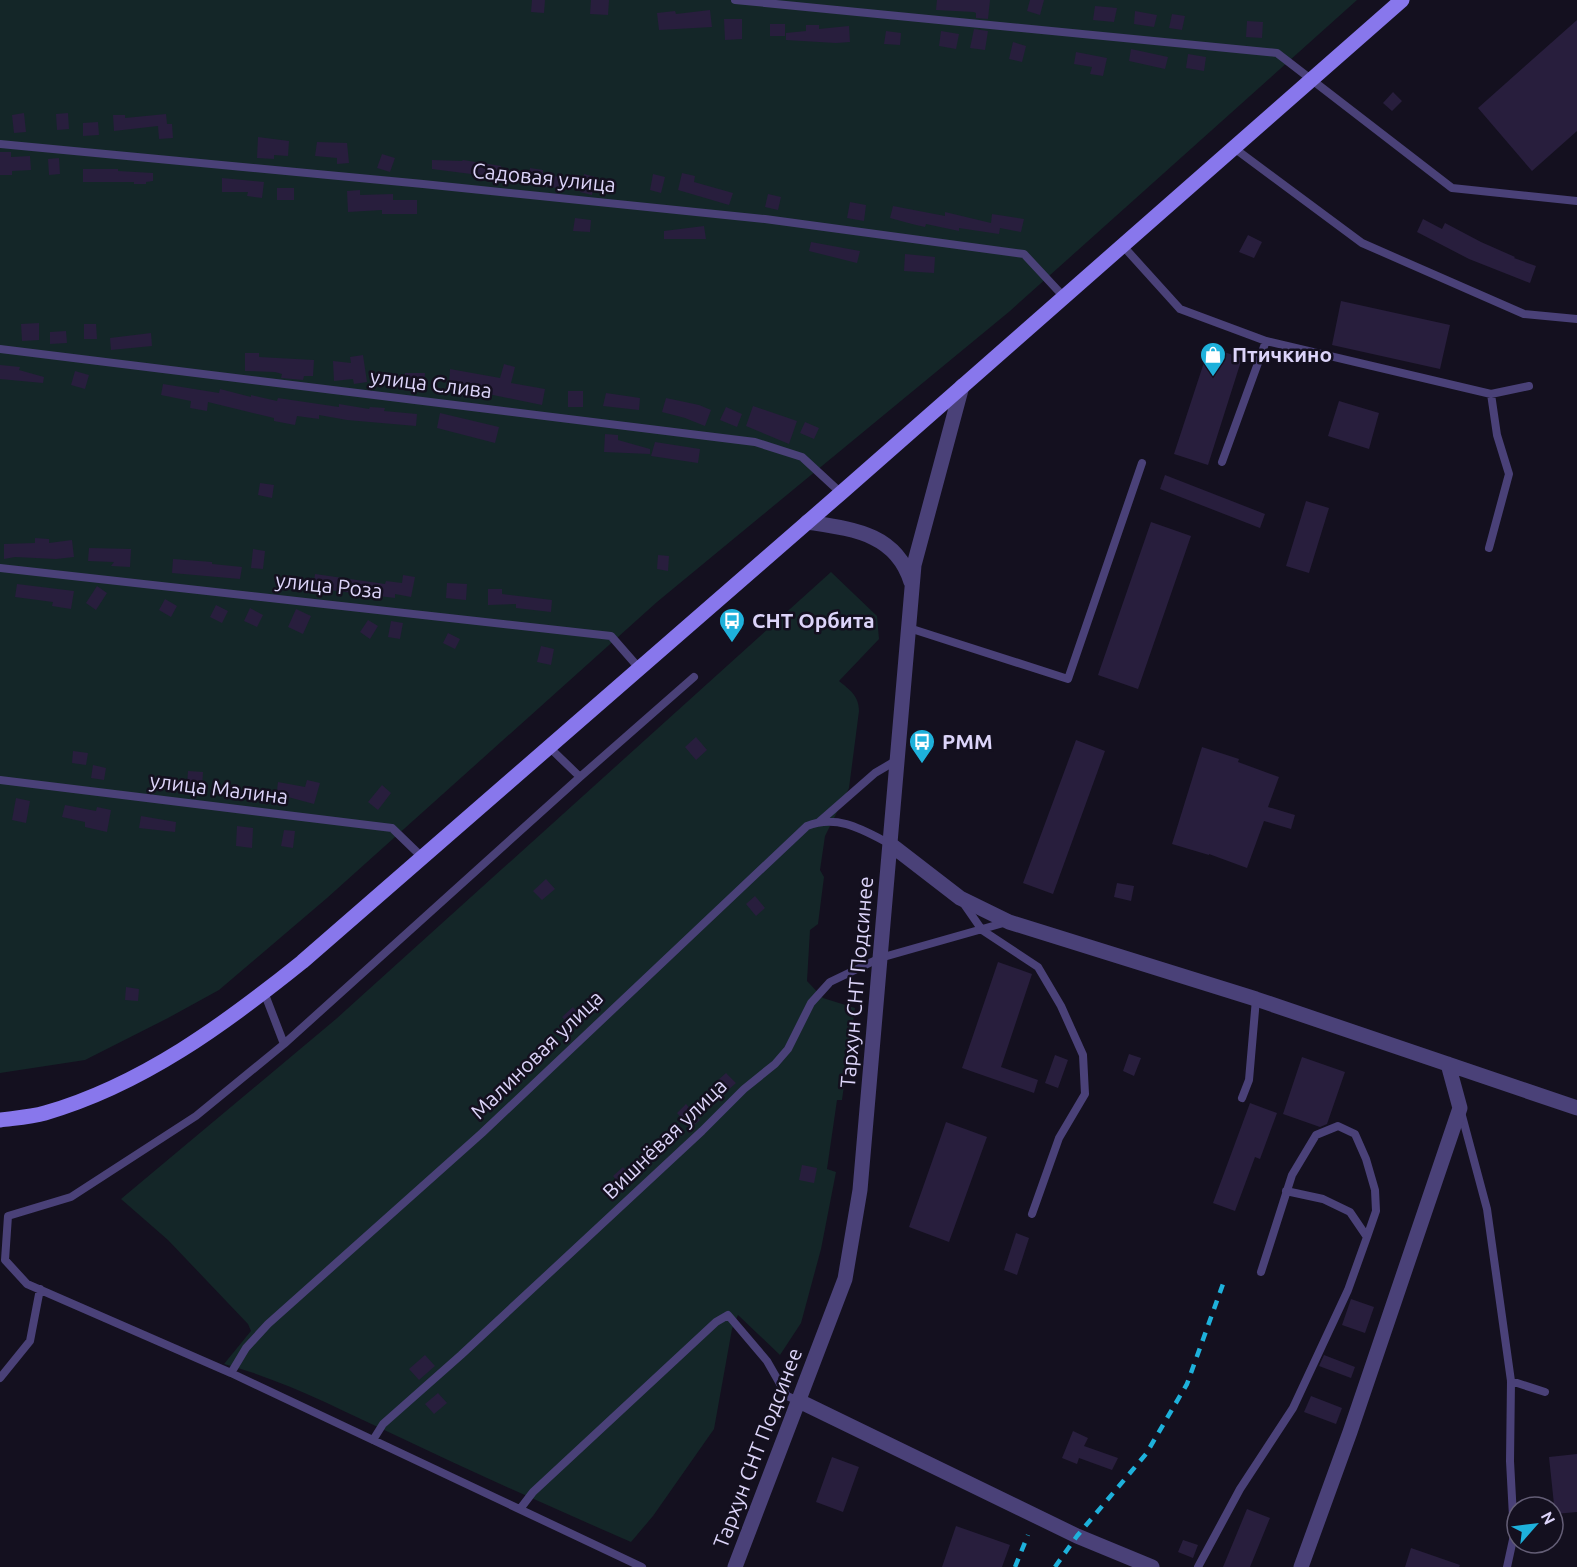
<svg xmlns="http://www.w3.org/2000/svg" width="1577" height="1567" font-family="Ubuntu,sans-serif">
  <rect width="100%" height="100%" fill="#14101f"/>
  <path fill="#142628" d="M0,0H1357L1010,311L657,602L327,898L219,990L168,1018L85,1060L0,1073Z
    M831,572L877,616L879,639L839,681C850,690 859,696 859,711L849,788L825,836L820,870L824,877L818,924L810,930L807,981L823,998L855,1008L842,1100H837L827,1169L836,1172L821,1249L801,1323L780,1355L738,1315L732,1329L714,1429L653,1516L631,1542C553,1508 474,1473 397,1436C341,1410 284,1380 224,1364L251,1331L248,1324L168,1240L121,1199L336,1019Z"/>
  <path fill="#281e3d" d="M532,0H545L544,13L531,12Z
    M591,0H609L608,15L590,14Z
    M937,0H990L988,19L976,18V13L974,12L936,10Z
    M1030,0H1044L1040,15L1027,11Z
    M1095,6L1117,8L1114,22L1093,20Z
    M710,10L712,27L659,30L657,13L675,11L676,14Z
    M1135,11L1157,15L1154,27L1134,24Z
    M1172,14L1185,16L1182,30L1169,28Z
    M724,19H742V39L725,40Z
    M1577,20V131L1532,171L1478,108Z
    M1247,21L1263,22L1262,38L1246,37Z
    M770,24H785V36H770Z
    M806,25H819V29L849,26L850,42L836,43L786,40V33L806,31Z
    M974,29L988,31L985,50L970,48Z
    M886,31L901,33L900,45L884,44Z
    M941,31L959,34L956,49L939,46Z
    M1013,42L1026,46L1022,62L1009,59Z
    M1131,49L1168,57L1165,69L1129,61Z
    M1076,52L1107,58L1103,76L1090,74L1092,67L1074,64Z
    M1188,54L1206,57L1204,71L1186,68Z
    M1393,92L1402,101L1392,111L1383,103Z
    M24,113L26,132L14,133L12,115Z
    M68,113L69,129L57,130L56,114Z
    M166,114L167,124H172L173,138L159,139L158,126L114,131L113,115H125V118Z
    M98,122L99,135L83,136V123Z
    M258,137L289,141L288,156L274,155V159L257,158Z
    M317,142L347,143L349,163L337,164V158L315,156Z
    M0,152H11V157L30,156L31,170L12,171V175H0Z
    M382,154L395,158L390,172L377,168Z
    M59,158L60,174L49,175L48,159Z
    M432,160L462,161L463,160L501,166L499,181L486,180L487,176L432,169Z
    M530,168L543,170V174L560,177L559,188L528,185Z
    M83,169H118V171L153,173V181L146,182V184H134V182H83Z
    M682,173L695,176L694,182L733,193L729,205L678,190Z
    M584,174L595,177L592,195L580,192Z
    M653,174L665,177L661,193L650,190Z
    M222,178L264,182L262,198L247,196L248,192H222Z
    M277,188H294V200H277Z
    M360,190V195L393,194V200H417V214H382V210L348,212L347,191Z
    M768,194L781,197L778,210L765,207Z
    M850,202L866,205L864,221L847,218Z
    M893,206L945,216V212L991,223L992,214L1024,219L1021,232L1000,228L999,234L959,228V231L926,224L925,227L912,224L890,218Z
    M575,218L591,220L590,232L573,231Z
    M1423,219L1442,229L1445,223L1481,242L1515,257L1514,258L1536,266L1530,283L1469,259L1417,232Z
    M704,226L706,239H664V231Z
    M1248,235L1262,242L1254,258L1239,252Z
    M811,242L860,251L857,263L809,251Z
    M905,254L935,257L934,273L904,271Z
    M1341,301L1450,325L1440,369L1332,345Z
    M39,323V340L22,341L21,324Z
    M84,324H96L97,339H84Z
    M66,331L67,343L50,344V332Z
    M151,333L152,346L111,350L110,338Z
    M1209,347L1242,358L1208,465L1174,454Z
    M245,353H259V357L314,360L313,376H304L303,380L281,378L282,374L275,372L245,371Z
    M363,355L367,382L354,384L353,379L334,381L333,361L351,363L350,357Z
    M504,364L515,367L511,383L545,389L542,405L449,386L450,369L500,378Z
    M0,365L20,367L19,370L44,377L43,383L0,379Z
    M75,371L89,375L85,389L71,385Z
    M405,373H425L424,385L405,384Z
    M163,384L219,393L220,389L251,397V395L277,401L278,398L339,407V404L369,409L370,407L385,408L384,411L417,414L416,426L347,420L319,415V419L297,416L295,425L274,421V418L208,402L207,411L190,408L191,401L161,395Z
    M568,391H583V407H568Z
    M606,393L640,398L639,410L603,406Z
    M666,398L699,405L711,410L705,426L685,418L662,412Z
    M1339,401L1379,413L1369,449L1328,436Z
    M753,406L797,421L789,444L746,426Z
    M726,407L742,414L737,427L720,420Z
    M440,413L499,427L495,443L437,428Z
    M805,422L819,428L814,439L800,433Z
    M605,434L618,435V440L650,449V454L604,452Z
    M655,442L700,449L698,463L651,456Z
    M1165,475L1265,514L1260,528L1160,489Z
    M260,483L274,485L272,498L258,495Z
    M1306,501L1329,508L1309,573L1286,566Z
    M1151,522L1191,536L1138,689L1098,675Z
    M35,538L49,539V543L72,540L74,557L56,559L15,557L4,559V544L35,543Z
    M89,548L131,549L130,567L111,566L114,562L88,561Z
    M253,549L265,551L263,569L251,568Z
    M658,555L669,556L668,571L657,569Z
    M173,559L212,562V564L242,567L240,579L172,573Z
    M315,574L385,584L386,581L402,583L403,575L415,577L411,597L395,594V598L313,588Z
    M447,583L467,584L466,600L446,598Z
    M17,584L74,591L71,609L52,606L53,602L15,597Z
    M97,586L107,593L96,610L86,603Z
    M488,589H502V594L552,600L551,612L516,608V604L488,605Z
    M165,599L177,606L171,617L159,610Z
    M216,605L228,611L222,623L210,617Z
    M250,608L263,615L257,627L244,621Z
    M296,609L311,616L303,634L288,627Z
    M368,620L378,626L370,639L360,632Z
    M391,621L403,623L400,639L388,637Z
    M448,633L460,639L455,649L443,643Z
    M541,646L554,649L551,665L537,662Z
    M696,737L707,750L696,760L685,747Z
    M1076,740L1105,751L1053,894L1023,883Z
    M1202,747L1239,759L1238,762L1279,777L1268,807L1295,815L1291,829L1264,821L1247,868L1209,854V855L1172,844Z
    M73,751L88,753L86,765L72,763Z
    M93,765L106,768L104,780L91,778Z
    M188,771L203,772L202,787L187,785Z
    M307,780L320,783L314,804L288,797L287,800L276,799L278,782L305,787Z
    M382,785L391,793L378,810L368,802Z
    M16,798L30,801L26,823L12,820Z
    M65,805L96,811L97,807L111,810L107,832L85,827V822L62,817Z
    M141,816L176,822L175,832L139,828Z
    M237,826L253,828L252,848L236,846Z
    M284,830L295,831L293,848L281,846Z
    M546,879L555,889L542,900L533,891Z
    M1117,883L1134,886L1131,901L1114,897Z
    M755,896L765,908L756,916L746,904Z
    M998,962L1032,974L1001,1067L1038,1080L1034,1093L962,1068Z
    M126,987L139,989L138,1001L125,1000Z
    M573,1007L581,1016L570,1026L562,1017Z
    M1129,1054L1141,1058L1134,1076L1123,1071Z
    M1055,1055L1068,1060L1058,1088L1045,1083Z
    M1302,1057L1345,1072L1327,1124L1320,1127L1283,1114Z
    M726,1073L736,1083L726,1092L717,1081Z
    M1250,1103L1277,1113L1260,1159L1255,1157L1235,1211L1213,1203Z
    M686,1104L700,1120L691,1128L677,1113Z
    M946,1122L987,1137L949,1242L909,1227Z
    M802,1165L817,1168L814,1183L799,1180Z
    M623,1167L634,1179L623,1188L613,1176Z
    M1016,1233L1029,1238L1017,1275L1004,1270Z
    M1351,1299L1374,1307L1365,1333L1342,1325Z
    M425,1355L435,1366L419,1380L409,1369Z
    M1324,1355L1355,1367L1351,1378L1319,1366Z
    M438,1393L447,1403L434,1414L425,1404Z
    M1311,1396L1342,1408L1336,1424L1304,1412Z
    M1073,1431L1088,1438L1084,1446L1118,1458L1112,1470L1079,1458L1077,1464L1062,1458Z
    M1577,1454V1512L1555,1514L1549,1457Z
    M832,1457L859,1467L843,1512L816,1502Z
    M1247,1509L1270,1518L1250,1567H1223Z
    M956,1526L1010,1545L1002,1567H942Z
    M1183,1540L1198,1545L1193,1558L1178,1552Z
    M1411,1548L1460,1565L1459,1567H1405Z"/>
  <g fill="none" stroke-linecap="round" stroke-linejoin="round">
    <path stroke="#4a4178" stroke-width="8" d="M735,0L1277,53L1452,188L1577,201
      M0,144L423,184L765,219L1024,254L1064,297
      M1234,148L1362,243L1524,314L1577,319
      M1123,246L1180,309L1266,341L1491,394L1529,386
      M0,349L755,442L802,457L841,493
      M1222,462L1266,341
      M1489,548L1509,474L1497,435L1491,394
      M0,568L611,636L639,668
      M909,628L1068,679L1142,463
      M549,747L580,777
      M0,780L392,828L422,857
      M819,822L875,773L897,760
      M964,904L982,930L1038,967L1061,1006L1083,1055L1085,1094L1059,1138L1032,1214
      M264,992L284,1044L196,1116L71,1197L8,1216L5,1260L27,1284L231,1373L642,1567
      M284,1044L580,777L694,677
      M1242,1098L1249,1080L1256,999
      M1461,1112L1487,1209L1511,1381L1510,1461L1514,1535L1507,1567
      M1261,1272L1292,1175L1316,1135L1338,1126L1355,1134L1366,1159L1375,1190L1376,1211L1367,1237
      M231,1373L246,1348L268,1324L482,1133L807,826C838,814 863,830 890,844
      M0,1378L30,1341L40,1289
      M1511,1381L1545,1392
      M373,1440L383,1424L461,1355L702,1131L744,1089L775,1064L788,1049L811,1003L830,982L880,958L1007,922
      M520,1509L533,1492L716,1322L728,1315L767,1361L787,1396L799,1401
      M1198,1567L1240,1489L1293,1408L1348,1290L1367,1237L1350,1212L1323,1199L1286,1191"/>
    <path stroke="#4a4178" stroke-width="15" d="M807,522C852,529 896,533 911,582
      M890,844L960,898L1009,922L1256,999L1577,1108
      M799,1401L1077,1536L1152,1567
      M735,1567L845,1279L860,1190L914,565L962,386
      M1301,1567L1350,1432L1460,1108L1448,1064"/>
    <path stroke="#8877ec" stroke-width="15" d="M0,1120C15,1118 31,1117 45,1113C142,1085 225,1024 302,962L841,493L1402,0"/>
    <path stroke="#1eb1db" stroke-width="4.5" stroke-dasharray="9 8" stroke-linecap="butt" d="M1015,1567L1028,1535
      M1055,1567L1077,1536L1146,1454L1187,1384L1223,1284"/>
  </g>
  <defs>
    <symbol id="shop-pin" viewBox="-11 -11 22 30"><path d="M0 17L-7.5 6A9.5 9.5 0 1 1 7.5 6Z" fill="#1eb1db" stroke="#14101f"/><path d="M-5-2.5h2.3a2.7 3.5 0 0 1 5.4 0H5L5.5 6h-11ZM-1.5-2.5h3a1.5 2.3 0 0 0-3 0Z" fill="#fff"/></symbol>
    <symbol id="bus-pin" viewBox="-11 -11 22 30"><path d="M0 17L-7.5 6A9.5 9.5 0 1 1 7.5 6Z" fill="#1eb1db" stroke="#14101f"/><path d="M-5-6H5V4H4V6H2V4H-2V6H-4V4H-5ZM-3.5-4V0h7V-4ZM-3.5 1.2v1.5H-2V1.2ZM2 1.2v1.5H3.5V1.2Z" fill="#fff"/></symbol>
  </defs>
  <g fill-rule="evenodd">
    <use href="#shop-pin" x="1198" y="340" width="30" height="40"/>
    <use href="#bus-pin" x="717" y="606" width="30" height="40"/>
    <use href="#bus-pin" x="907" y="727" width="30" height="40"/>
  </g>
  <g text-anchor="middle" stroke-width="5" stroke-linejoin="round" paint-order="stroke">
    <g font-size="21" fill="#dcd4f9" stroke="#14101f">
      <text transform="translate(544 178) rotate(6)" y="7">Садовая улица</text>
      <text transform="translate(431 384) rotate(7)" y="7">улица Слива</text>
      <text transform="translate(329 586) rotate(6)" y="7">улица Роза</text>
      <text transform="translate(219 789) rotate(7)" y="7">улица Малина</text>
      <text transform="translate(857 982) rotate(-85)" y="7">Тархун СНТ Подсинее</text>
      <text transform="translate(537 1055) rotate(-44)" y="7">Малиновая улица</text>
      <text transform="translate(665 1139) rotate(-44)" y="7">Вишнёвая улица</text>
      <text transform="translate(758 1448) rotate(-69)" y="7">Тархун СНТ Подсинее</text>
    </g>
    <g font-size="21" font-weight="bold" fill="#dcd4f9" stroke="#14101f" text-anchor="start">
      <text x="1232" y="362">Птичкино</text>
      <text x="752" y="628">СНТ Орбита</text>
      <text x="942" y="749">РММ</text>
    </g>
  </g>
  <g transform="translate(1535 1525) rotate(62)"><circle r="28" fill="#14101f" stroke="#645e76" stroke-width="1.5"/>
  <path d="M0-4.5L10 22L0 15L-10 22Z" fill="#1eb1db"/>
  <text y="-9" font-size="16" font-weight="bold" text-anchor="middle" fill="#dcd4f9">N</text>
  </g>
</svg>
